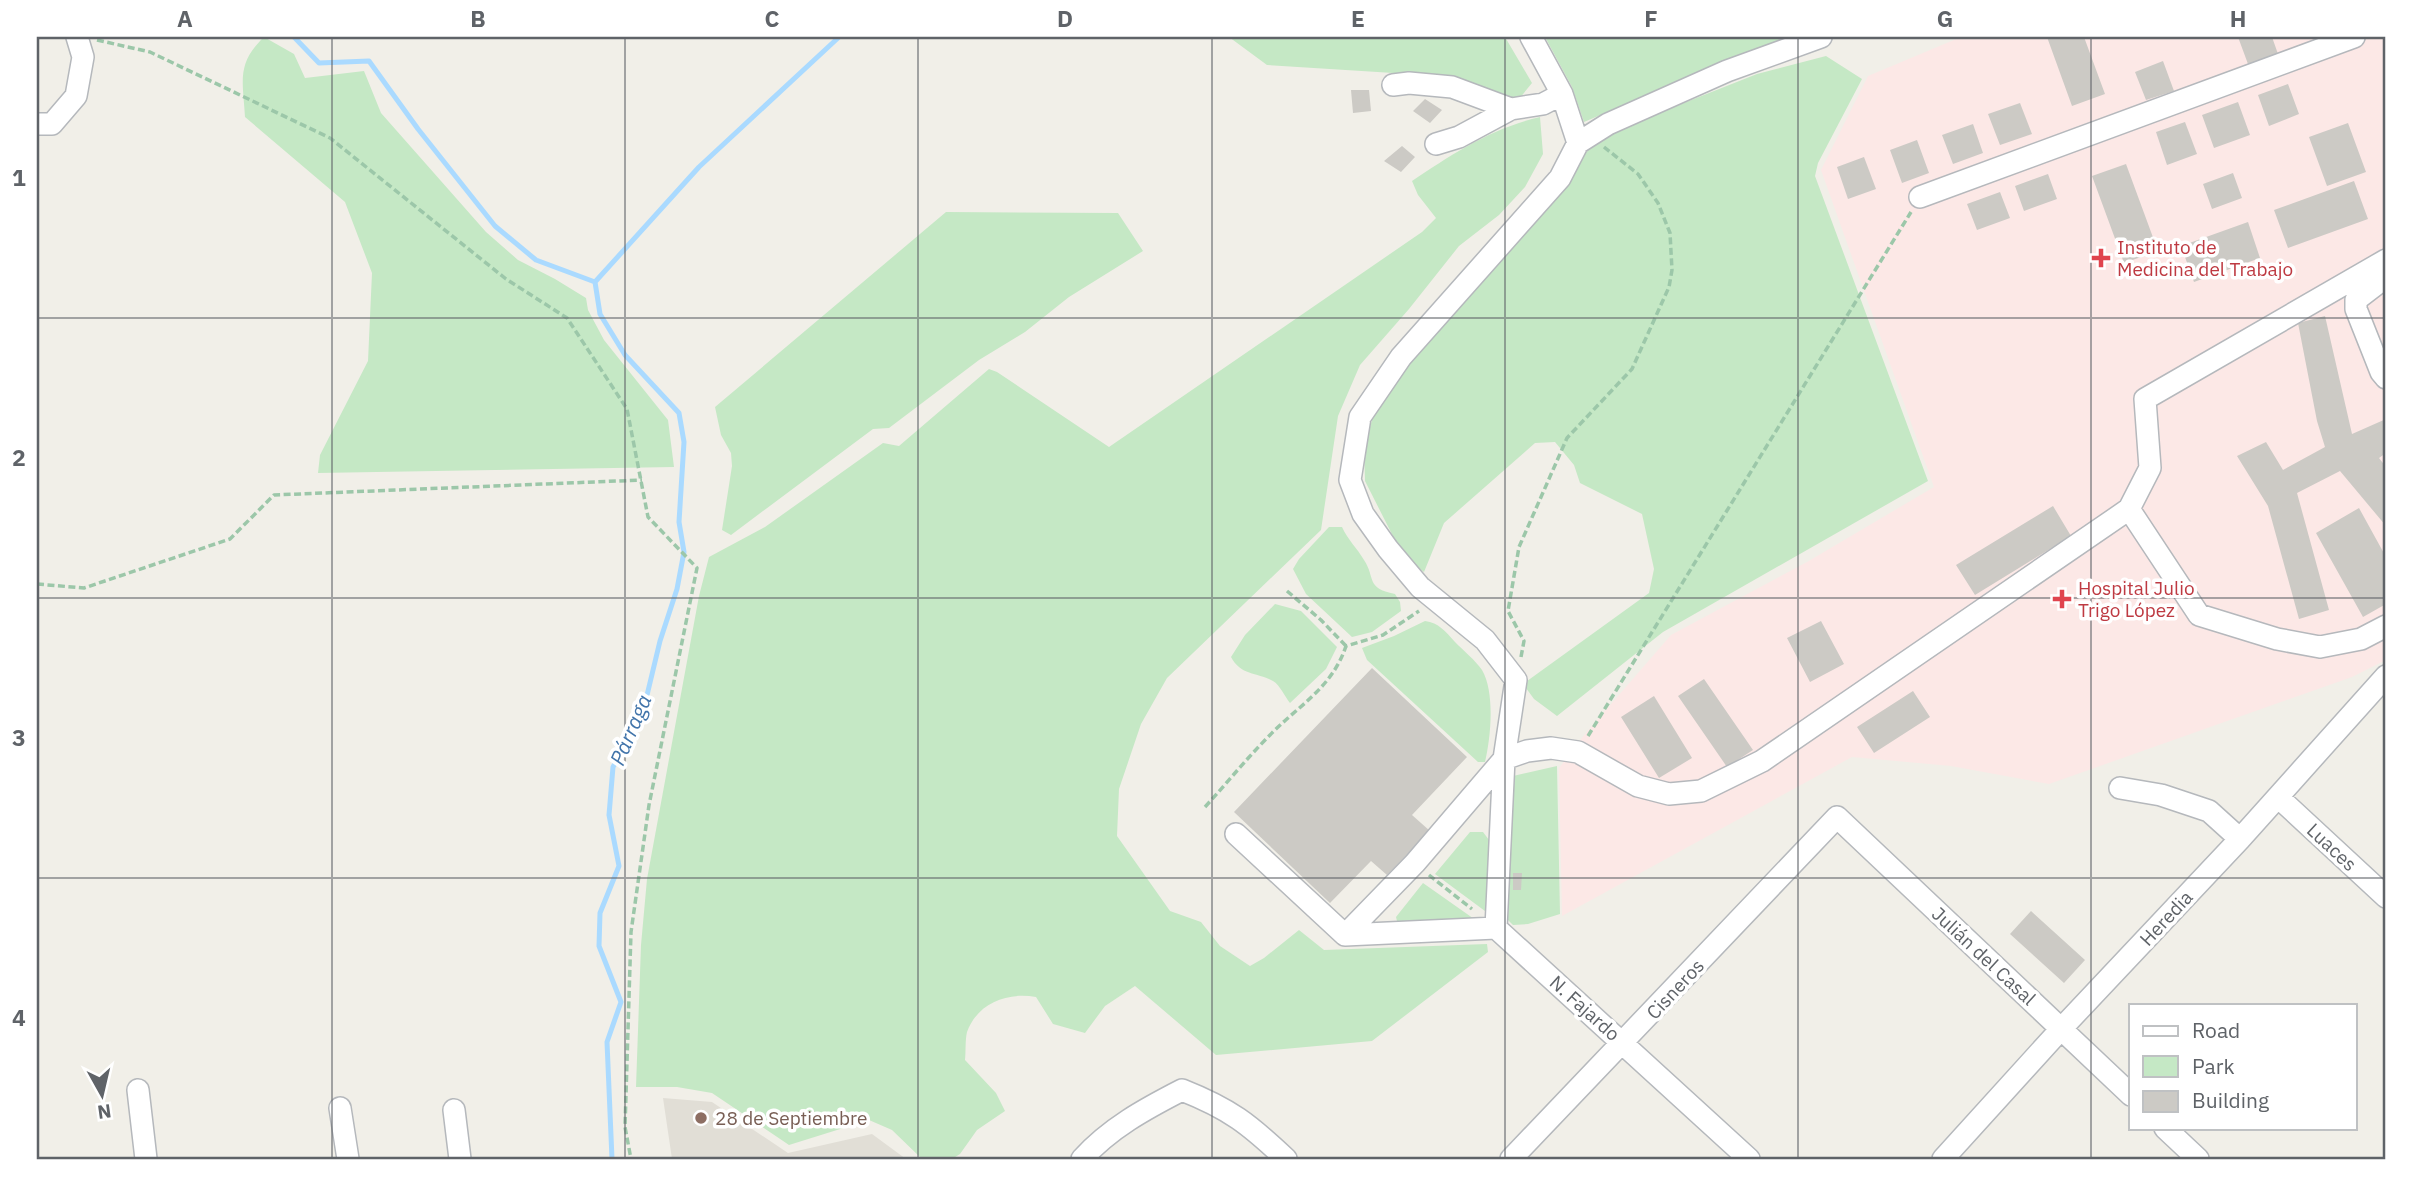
<svg xmlns="http://www.w3.org/2000/svg" width="2423" height="1196" font-family="'IBM Plex Sans',sans-serif">
  <rect width="100%" height="100%" fill="#f1efe8"/>
  <path fill="#e1ded6" d="M663,1098L712,1102L788,1153L872,1134L906,1159H672Z"/>
  <path fill="#fce8e6" d="M1961,37H2386V660L2352,677L2049,784L1951,766L1852,757L1562,916L1559,768L1585,734L1671,635L1807,562L1934,487L1821,170L1868,76Z"/>
  <path fill="#c5e8c5" d="M264,37L294,54L305,78L364,71L381,113L486,232L518,260L555,279L586,298L588,310L604,340L668,420L674,467L318,473L320,455L368,361L372,273L345,202L245,117C243,81 236,64 264,37Z
    M1229,37H1505L1532,83L1519,99L1496,95L1457,77L1267,65Z
    M1545,37H1792L1744,54L1584,122L1572,87Z
    M1826,56L1862,79L1818,163L1815,176L1928,481L1663,632L1557,716L1534,699L1523,684L1649,593L1654,569L1642,514L1580,483L1574,465L1555,442L1535,443L1444,523L1424,572L1403,556L1365,481L1364,446L1374,414L1404,368L1578,159L1603,138L1661,112L1757,74Z
    M1540,117L1543,154L1525,187L1499,215L1459,246L1409,309L1360,365L1338,416L1321,530L1167,678L1141,724L1119,789L1117,836L1170,911L1201,922L1220,946L1250,966L1264,958L1299,930L1324,950L1487,944L1488,952L1372,1041L1216,1055L1135,986L1105,1006L1085,1033L1053,1024L1036,997C1008,992 978,1002 967,1032C965,1040 966,1052 965,1060L996,1093L1005,1111L977,1130L960,1154L952,1159H922L892,1130L869,1120L789,1145L712,1093L677,1087H636L641,945L647,879L699,596L709,557L765,527L883,443L899,446L989,369L997,372L1109,447L1422,232L1436,218L1418,195L1412,181C1452,154 1492,128 1540,117Z
    M946,212L1118,213L1143,251L1069,297L1025,332L979,360L889,428L873,429L731,535L722,530L732,466L731,453L721,435L715,407Z
    M1329,527H1342C1348,540 1357,548 1364,560C1376,578 1365,588 1395,594L1400,602L1401,611L1372,632L1352,637L1306,594L1293,569L1299,559Z
    M1275,604L1301,611L1337,647L1326,669L1290,703C1285,697 1280,685 1273,681C1257,672 1241,676 1231,657L1245,635Z
    M1425,621C1439,623 1445,631 1455,642C1464,651 1475,660 1482,670C1495,692 1491,737 1485,762H1478L1367,660L1362,648L1394,636Z
    M1557,766L1560,914L1528,924L1513,925L1508,920L1513,776Z
    M1470,832H1483L1489,840V914L1435,874Z
    M1423,883L1477,921L1407,924L1397,921L1396,917Z"/>
  <g fill="none" stroke-linecap="round" stroke-linejoin="round">
    <path stroke="#aadaff" stroke-width="5" d="M294,37L319,63L369,61L418,129L495,226L536,260L595,282
      M595,282L600,314L625,355L679,413L684,442L679,522L684,552L677,589L660,641L642,716L613,767L609,815L619,866L600,913L599,946L621,1002L607,1042L612,1159
      M595,282L699,167L839,37"/>
  </g>
  <path fill="#cccac5" d="M2047,37H2084L2105,94L2072,106Z
    M2238,37H2272L2278,54L2248,64Z
    M2163,61L2174,91L2146,100L2135,72Z
    M2288,84L2299,114L2269,126L2258,95Z
    M1351,90H1369L1371,111L1353,113Z
    M1425,99L1442,110L1430,123L1413,111Z
    M2238,102L2250,135L2214,148L2202,115Z
    M2020,103L2032,134L2000,145L1988,114Z
    M2185,122L2197,154L2167,165L2156,132Z
    M2348,123L2366,172L2327,186L2309,137Z
    M1973,124L1983,153L1953,164L1942,135Z
    M1917,140L1929,173L1902,183L1890,150Z
    M1402,146L1415,157L1401,172L1384,161Z
    M1864,157L1876,189L1848,199L1837,167Z
    M2126,164L2158,251L2124,263L2092,176Z
    M2233,173L2242,198L2212,209L2203,184Z
    M2048,174L2057,199L2024,211L2015,186Z
    M2354,181L2368,219L2288,248L2274,210Z
    M2000,192L2010,218L1977,230L1967,204Z
    M2248,222L2260,258L2194,282L2181,246Z
    M2325,316L2352,434L2386,419V453L2379,458L2386,467V526L2340,471L2297,493L2329,610L2299,619L2268,506L2237,456L2266,442L2283,470L2325,447L2317,421L2298,323Z
    M2053,506L2071,536L1975,595L1956,565Z
    M2359,508L2386,557V604L2363,617L2316,533Z
    M1821,621L1844,664L1810,682L1787,638Z
    M1372,668L1467,757L1412,815L1430,831L1387,875L1371,861L1330,903L1234,812Z
    M1704,679L1753,750L1727,767L1678,696Z
    M1913,691L1930,717L1874,753L1857,727Z
    M1654,696L1692,758L1659,778L1621,717Z
    M1513,873H1522L1521,890H1513Z
    M2031,911L2085,960L2064,983L2010,934Z"/>
  <g fill="none" stroke-linecap="round" stroke-linejoin="round">
    <defs>
      <path id="minor" d="M1531,37L1562,94L1578,143
        M1393,85L1409,83L1452,87L1511,109L1543,104L1562,94
        M37,124H52L76,96L83,57L77,37
        M1436,144L1459,137L1511,109
        M1920,197L2354,37
        M2386,277L2356,300V309L2381,372L2386,378
        M2129,509L2199,615L2277,639L2320,647L2361,639L2386,626
        M2120,788L2161,795L2209,811L2240,839
        M2278,797L2386,897
        M1236,834L1345,935L1415,863L1504,759L1527,751L1551,748L1578,752L1638,786L1669,794L1701,791L1762,761L2129,509L2150,468L2145,399L2386,260
        M1496,928L1504,759L1516,680L1485,640L1420,587L1388,549L1363,514L1350,480L1360,417L1401,357L1560,178L1578,143L1608,124L1727,71L1821,37
        M1496,928L1749,1159
        M1345,935L1496,928
        M138,1090L146,1159
        M340,1108L348,1159
        M454,1110L460,1159
        M2165,1128L2198,1159
        M1082,1159C1110,1128 1145,1109 1182,1090C1230,1109 1249,1124 1286,1159
        M1511,1159L1837,817L2131,1095
        M1943,1159L2061,1029L2240,839L2386,676"/>
    </defs>
    <use href="#minor" stroke="#b5b8bc" stroke-width="24"/>
    <path stroke="#9cc7a9" stroke-width="3.5" stroke-dasharray="7 3.5" stroke-linecap="butt" d="M97,40L150,52L330,138L506,279L567,318L627,409L648,517L697,568L649,805L631,932L625,1127L631,1159
      M37,584L84,588L230,539L274,495L642,480
      M1287,591L1321,620L1346,646
      M1521,657L1524,641L1508,611L1519,547L1567,438L1632,369L1669,287L1672,270L1670,233L1658,203L1638,174L1604,147
      M1588,736L1911,212
      M1205,807C1227,783 1247,758 1270,735C1299,705 1332,688 1346,646L1383,635L1419,611
      M1429,875L1472,909"/>
    <use href="#minor" stroke="#fff" stroke-width="21"/>
  </g>
  <path fill="none" stroke="#5f6368" stroke-width="2" stroke-opacity="0.55" d="M332,37V1159M625,37V1159M918,37V1159M1212,37V1159M1505,37V1159M1798,37V1159M2091,37V1159M37,318H2386M37,598H2386M37,878H2386"/>
  <g fill="#e0444e" stroke="#fff" stroke-width="2.5">
    <path d="M2097.5 247.5h7v7h7v7h-7v7h-7v-7h-7v-7h7z"/>
    <path d="M2058.5 588.5h7v7h7v7h-7v7h-7v-7h-7v-7h7z"/>
  </g>
  <circle fill="#8d6e63" stroke="#fff" stroke-width="2.5" cx="701" cy="1118" r="7"/>
  <g text-anchor="middle" stroke-width="7" stroke-linejoin="round" paint-order="stroke">
    <g font-size="19" fill="#be3a42" stroke="#fff" text-anchor="start">
      <text x="2117" y="254">Instituto de<tspan x="2117" dy="22">Medicina del Trabajo</tspan></text>
      <text x="2078" y="595">Hospital Julio<tspan x="2078" dy="22">Trigo López</tspan></text>
    </g>
    <g font-size="19" fill="#5f6368" stroke="#fff">
      <text transform="translate(2332 847) rotate(43)" y="7">Luaces</text>
      <text transform="translate(2166 918) rotate(-47)" y="7">Heredia</text>
      <text transform="translate(1984 956) rotate(43)" y="7">Julián del Casal</text>
      <text transform="translate(1675 989) rotate(-47)" y="7">Cisneros</text>
      <text transform="translate(1585 1008) rotate(42)" y="7">N. Fajardo</text>
    </g>
    <g font-size="19" fill="#785e54" stroke="#fff" text-anchor="start">
      <text x="715" y="1125">28 de Septiembre</text>
    </g>
    <g font-size="21" font-style="italic" fill="#4174aa" stroke="#fff">
      <text transform="translate(631 730) rotate(-67)" y="7">Párraga</text>
    </g>
  </g>
  <rect width="2423" height="1196" fill="none" stroke="#ffffff" stroke-width="77"/>
  <rect x="2129" y="1004" width="228" height="126" fill="#ffffff" stroke="#bfc1c3" stroke-width="2"/>
  <rect x="2143" y="1026" width="35" height="10" fill="#ffffff" stroke="#bfc1c3" stroke-width="2"/>
  <text x="2192" y="1038" font-size="21" fill="#5f6368">Road</text>
  <rect x="2143" y="1056" width="35" height="21" fill="#c5e8c5" stroke="#bfc1c3" stroke-width="2"/>
  <text x="2192" y="1074" font-size="21" fill="#5f6368">Park</text>
  <rect x="2143" y="1091" width="35" height="21" fill="#cccac5" stroke="#bfc1c3" stroke-width="2"/>
  <text x="2192" y="1108" font-size="21" fill="#5f6368">Building</text>
  <g transform="translate(102 1095) rotate(172)" stroke="#ffffff" stroke-width="5" paint-order="stroke">
  <path d="M0-5L12 26L0 18L-12 26Z" fill="#5f6368"/>
  <text y="-10" font-size="19" font-weight="bold" text-anchor="middle" fill="#5f6368">N</text>
  </g>
  <rect x="38" y="38" width="2346" height="1120" fill="none" stroke="#5f6368" stroke-width="2.5"/>
  <g font-size="23" text-anchor="middle" font-weight="bold" fill="#5f6368">
    <text x="185" y="27">A</text>
    <text x="478" y="27">B</text>
    <text x="772" y="27">C</text>
    <text x="1065" y="27">D</text>
    <text x="1358" y="27">E</text>
    <text x="1651" y="27">F</text>
    <text x="1945" y="27">G</text>
    <text x="2238" y="27">H</text>
    <text x="19" y="186">1</text>
    <text x="19" y="466">2</text>
    <text x="19" y="746">3</text>
    <text x="19" y="1026">4</text>
  </g>
</svg>
